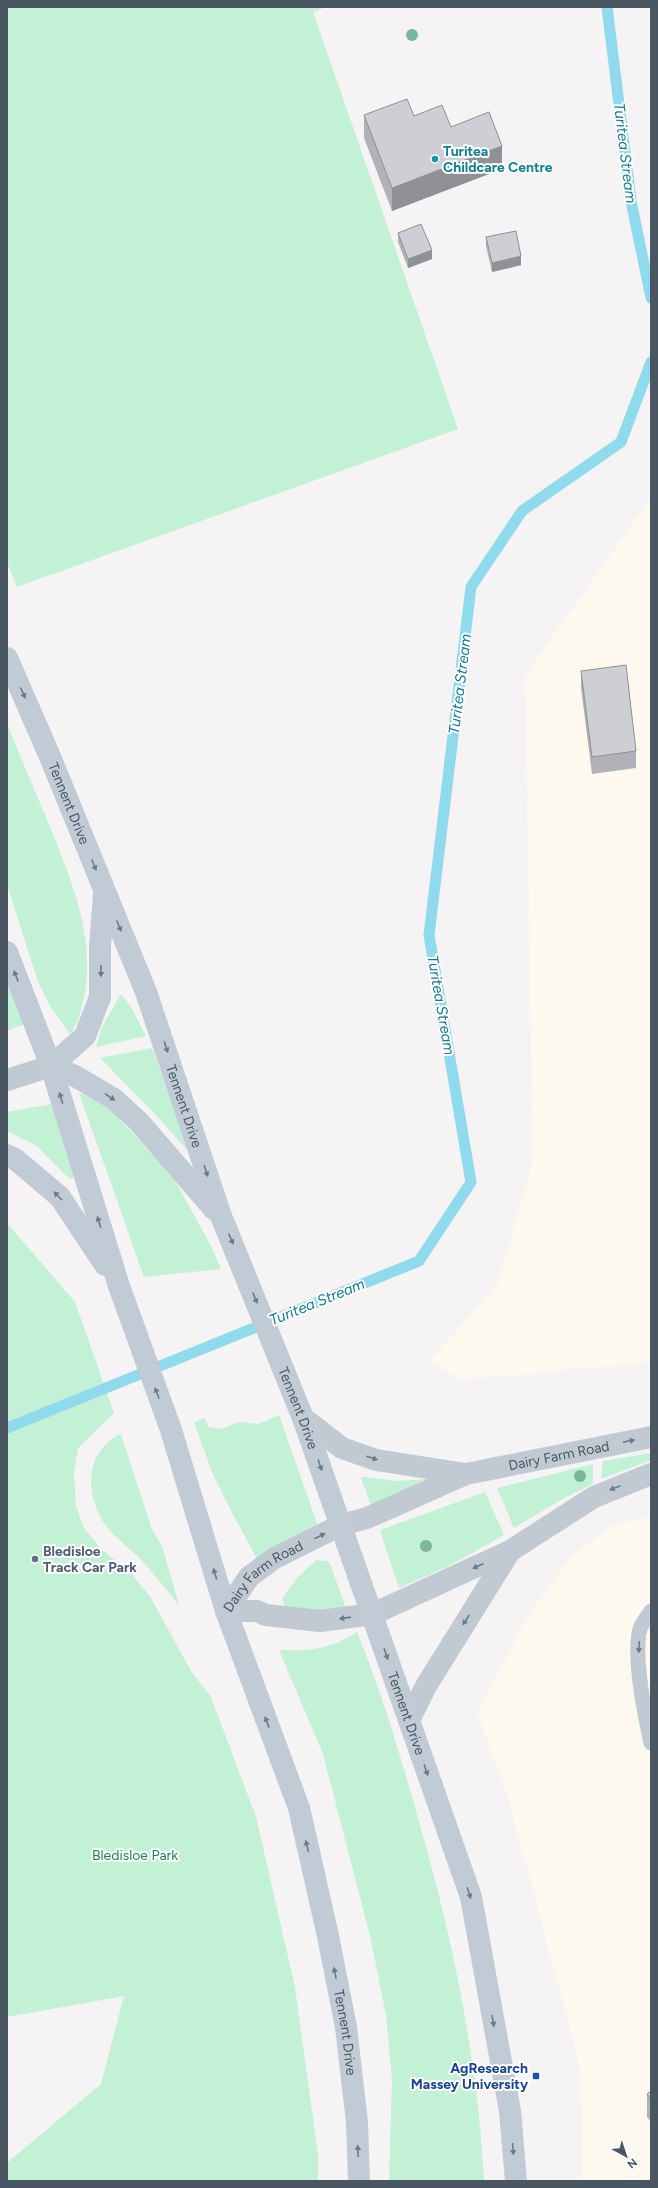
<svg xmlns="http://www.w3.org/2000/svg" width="658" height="2188" font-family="Figtree,sans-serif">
  <rect width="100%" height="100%" fill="#f5f3f3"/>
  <path fill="#fdf9ef" d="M651,498V1362L461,1380L429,1361L497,1286L533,1162L525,675Z
    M651,1516V2181H582L581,2070L508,1797L477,1712L531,1612L572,1555L613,1526Z"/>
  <path fill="#c3f1d5" d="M7,7H326L313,12L458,429L17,587L7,562Z
    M7,724C21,757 34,790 48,822C71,879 96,936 84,998C81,1010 78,1025 70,1034L50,1006L38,982L7,885Z
    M7,968L25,1024L7,1031Z
    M121,994L131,1007L146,1036L96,1047L101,1029Z
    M152,1048L191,1154L156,1115L100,1058Z
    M79,1093L92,1098L112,1111L173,1177L210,1244L221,1269L144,1277Z
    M52,1104L74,1177L71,1180L37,1146L7,1131V1112Z
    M7,1223L75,1302L114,1413L78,1448L74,1473L76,1506L84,1528L101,1549L130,1572L151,1598L191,1671L211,1697L256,1817L295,1987L318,2155V2181H7V2163L101,2084L124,1996L7,2017Z
    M279,1415L319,1529L259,1563L225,1499L212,1472L194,1422L205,1418L208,1427L221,1429L239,1422L258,1424Z
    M121,1434L152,1530L162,1546L179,1605C166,1590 155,1574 141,1560C128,1546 110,1535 101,1518C84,1488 88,1449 121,1434Z
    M651,1453V1460L601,1479L603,1461Z
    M593,1464V1484L564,1498L514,1528L497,1488Z
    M364,1477L397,1481L427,1479L428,1481L371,1505L361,1478Z
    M485,1492L504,1535L449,1566L399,1588L380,1530Z
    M316,1560L326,1561L330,1563L346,1609L287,1612L282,1599L298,1577Z
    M357,1632C384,1699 404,1767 423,1836C455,1949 478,2064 484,2181H389L392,2080L386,2015L370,1936L323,1754L279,1650C312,1651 328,1650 357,1632Z"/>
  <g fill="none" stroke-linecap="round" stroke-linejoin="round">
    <path stroke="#90daee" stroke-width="11" d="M607,7L631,201L651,298
      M7,1428L419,1261L471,1182L429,935L471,587L522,511L621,442L651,362"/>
    <path stroke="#c1cad2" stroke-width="15" d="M651,1611C648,1616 642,1623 640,1629C633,1655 645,1716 651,1743"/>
    <g stroke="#c1cad2" stroke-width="22">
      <path d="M7,1080L51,1066"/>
      <path d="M303,1418L342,1448L376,1460L466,1474"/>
      <path id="s1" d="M226,1611L249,1577L273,1559L341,1525L367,1518L466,1474L651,1437"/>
      <path d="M226,1611H257L266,1615L320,1621L373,1614L510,1551L594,1497L651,1474"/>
      <path d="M409,1720L426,1686L510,1551"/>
    </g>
    <g stroke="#c1cbd6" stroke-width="22">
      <path id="s2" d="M7,658L51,759L146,992L221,1216L303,1418L471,1897L510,2111L516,2181"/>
      <path d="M104,895L100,947V997L85,1036L51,1066L75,1076L114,1099L139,1122L214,1209"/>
      <path id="s3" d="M7,952L51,1066L119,1286L171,1430L226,1611L299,1808L328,1936L346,2027L357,2122L359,2181"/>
      <path d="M7,1155L15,1159L60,1197L105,1265"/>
    </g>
  </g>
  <g fill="#7bb799">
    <circle cx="412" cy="35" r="6"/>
    <circle cx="580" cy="1476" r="6"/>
    <circle cx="426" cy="1546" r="6"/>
  </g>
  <path fill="#b0b2b7" d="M364,115L414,116L451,127L502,169L392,211L364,138Z
    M398,233L432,259L408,268L398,242Z
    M486,237L521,265L492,272L486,246Z
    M581,671L636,751V768L592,774L581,688Z
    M651,2091V2122L647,2117V2094Z"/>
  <path fill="#909195" d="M502,146V169L392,211V188Z
    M432,250V259L408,268V259Z
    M521,256V265L492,272V263Z"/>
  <path fill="#cdcfd5" stroke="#909195" d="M407,99L414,116L442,105L451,127L489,112L502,146L392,188L364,115Z
    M421,224L432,250L408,259L398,233Z
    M516,231L521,256L492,263L486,237Z
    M626,665L636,751L592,757L581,671Z
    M651,2091V2099L647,2094Z"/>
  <defs><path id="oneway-solid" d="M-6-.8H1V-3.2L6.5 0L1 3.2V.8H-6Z"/></defs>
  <g fill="#6e7984">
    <use href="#oneway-solid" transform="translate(23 693) rotate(66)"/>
    <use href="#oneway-solid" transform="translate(94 865) rotate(68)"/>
    <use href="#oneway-solid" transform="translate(119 926) rotate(68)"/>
    <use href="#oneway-solid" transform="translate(101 971) rotate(91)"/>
    <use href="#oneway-solid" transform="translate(16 976) rotate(-111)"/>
    <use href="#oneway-solid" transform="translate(166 1047) rotate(72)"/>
    <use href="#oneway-solid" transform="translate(110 1097) rotate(34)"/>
    <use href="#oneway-solid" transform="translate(61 1098) rotate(-107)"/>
    <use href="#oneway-solid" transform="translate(206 1171) rotate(72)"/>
    <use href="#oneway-solid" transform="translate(58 1196) rotate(-134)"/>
    <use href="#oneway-solid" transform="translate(99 1222) rotate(-107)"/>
    <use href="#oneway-solid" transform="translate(231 1239) rotate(66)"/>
    <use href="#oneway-solid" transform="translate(255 1298) rotate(68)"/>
    <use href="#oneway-solid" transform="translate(157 1393) rotate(-110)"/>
    <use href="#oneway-solid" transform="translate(320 1465) rotate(71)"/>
    <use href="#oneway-solid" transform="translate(215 1574) rotate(-107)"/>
    <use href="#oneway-solid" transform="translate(386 1654) rotate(71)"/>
    <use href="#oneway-solid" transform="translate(267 1722) rotate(-110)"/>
    <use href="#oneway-solid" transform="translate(426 1770) rotate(71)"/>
    <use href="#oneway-solid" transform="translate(307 1846) rotate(-103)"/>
    <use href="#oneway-solid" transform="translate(469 1893) rotate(72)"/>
    <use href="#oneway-solid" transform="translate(335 1973) rotate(-101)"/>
    <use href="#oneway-solid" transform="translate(493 2021) rotate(80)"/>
    <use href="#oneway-solid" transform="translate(513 2149) rotate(85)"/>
    <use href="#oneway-solid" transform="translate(358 2151) rotate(-92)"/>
  </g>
  <g fill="#6e7983">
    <use href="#oneway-solid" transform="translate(629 1441) rotate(-11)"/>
    <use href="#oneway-solid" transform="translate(372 1458) rotate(17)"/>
    <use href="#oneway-solid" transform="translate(615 1488) rotate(159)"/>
    <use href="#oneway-solid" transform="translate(320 1536) rotate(-27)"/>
    <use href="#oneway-solid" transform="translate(478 1566) rotate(155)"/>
    <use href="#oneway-solid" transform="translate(345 1618) rotate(172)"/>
    <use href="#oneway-solid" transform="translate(466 1620) rotate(123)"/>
    <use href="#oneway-solid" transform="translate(639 1647) rotate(93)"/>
  </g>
  <circle fill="#0f9aa8" stroke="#fff" stroke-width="1.5" cx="435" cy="159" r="4"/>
  <circle fill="#5c6f8a" stroke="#fff" stroke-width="1.5" cx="35" cy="1559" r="4"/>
  <rect fill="#1a4fb4" stroke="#fff" stroke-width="1.5" x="532" y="2072" width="8" height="8" rx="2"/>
  <g text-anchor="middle" stroke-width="4" stroke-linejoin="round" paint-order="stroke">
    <g font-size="14" font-weight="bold" fill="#0d838f" stroke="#fff" text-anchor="start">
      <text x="443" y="156">Turitea<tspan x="443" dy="16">Childcare Centre</tspan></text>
    </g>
    <g font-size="14" fill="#4a5661" stroke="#fff">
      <text dy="5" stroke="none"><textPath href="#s2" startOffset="158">Tennent Drive</textPath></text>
      <text dy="5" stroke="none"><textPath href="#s2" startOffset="482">Tennent Drive</textPath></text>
      <text dy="5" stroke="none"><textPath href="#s2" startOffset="805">Tennent Drive</textPath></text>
      <text dy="5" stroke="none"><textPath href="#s1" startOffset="377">Dairy Farm Road</textPath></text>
      <text dy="5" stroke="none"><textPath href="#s1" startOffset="52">Dairy Farm Road</textPath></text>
      <text dy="5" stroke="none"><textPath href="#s2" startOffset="1129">Tennent Drive</textPath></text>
      <text dy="5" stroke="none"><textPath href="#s3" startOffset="1134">Tennent Drive</textPath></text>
    </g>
    <g font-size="14" font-weight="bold" fill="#4e5e75" stroke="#fff" text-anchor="start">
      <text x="43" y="1556">Bledisloe<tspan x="43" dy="16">Track Car Park</tspan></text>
    </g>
    <g font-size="14" fill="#17864f" stroke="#fff">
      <text x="135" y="1860">Bledisloe Park</text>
    </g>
    <g font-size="14" font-weight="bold" fill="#164399" stroke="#fff" text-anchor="end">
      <text x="528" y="2073">AgResearch<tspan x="528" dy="16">Massey University</tspan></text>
    </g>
    <g font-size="15" font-style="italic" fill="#0c7c9b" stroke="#fff">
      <text transform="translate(625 153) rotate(83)" y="5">Turitea Stream</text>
      <text transform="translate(460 684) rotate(-83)" y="5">Turitea Stream</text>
      <text transform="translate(441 1005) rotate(80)" y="5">Turitea Stream</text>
      <text transform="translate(317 1302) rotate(-22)" y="5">Turitea Stream</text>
    </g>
  </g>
  <rect width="658" height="2188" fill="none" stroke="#4a5661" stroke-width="16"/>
  <g transform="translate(626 2156) rotate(140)" stroke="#ffffff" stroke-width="3" paint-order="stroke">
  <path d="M0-3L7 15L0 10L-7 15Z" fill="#4a5661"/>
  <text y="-6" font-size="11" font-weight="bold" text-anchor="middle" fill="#4a5661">N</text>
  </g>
</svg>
